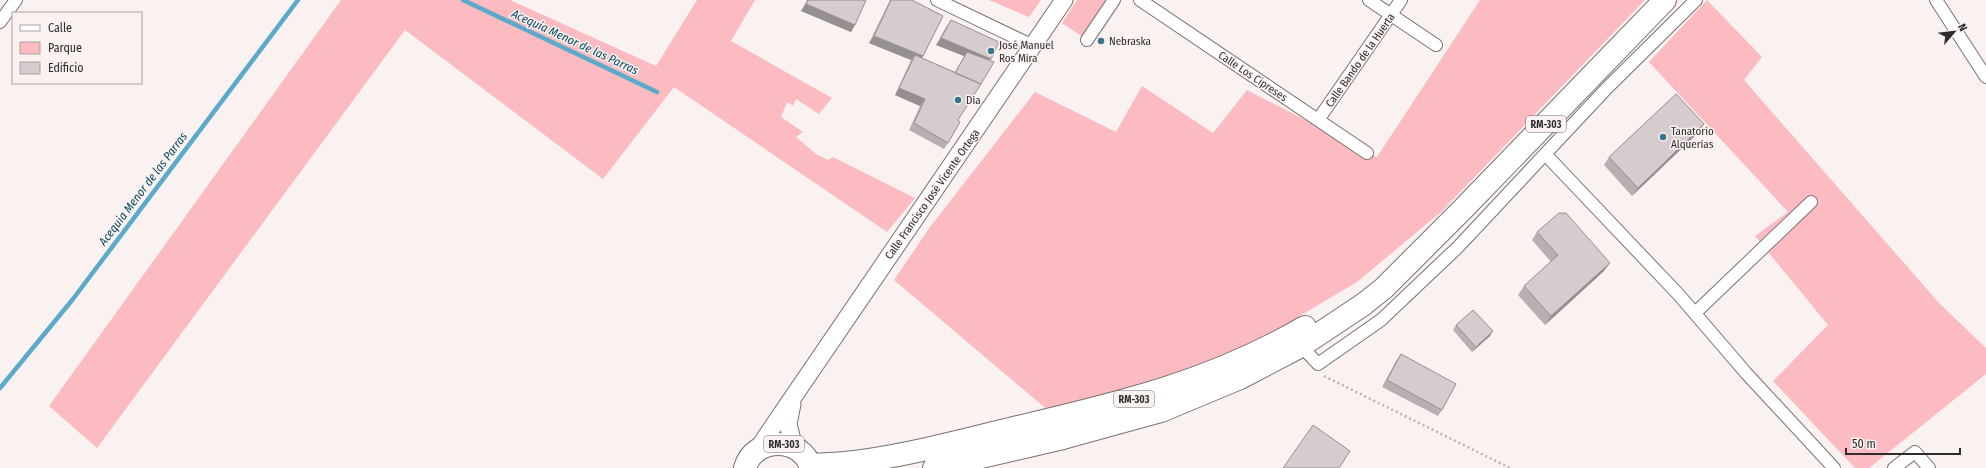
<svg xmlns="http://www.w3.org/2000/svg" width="1986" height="468" font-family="'Fira Sans Condensed',sans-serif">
  <rect width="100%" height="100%" fill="#faf1f1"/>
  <path fill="#fbbbc1" d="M341,0H510L656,66L697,0H755L731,41L832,98L819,114L796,99L793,106L787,102L781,117L803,132L796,137L816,154L828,160L833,157L915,198L887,232L674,87L603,179L405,30L97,448L49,406Z
    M989,0H1041L1029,17Z
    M1077,0H1115L1087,40L1062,23Z
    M1480,0H1645L1441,212L1357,282L1239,352L1050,412L894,280L930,227L1035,92L1116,132L1142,86L1213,133L1247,90L1377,157Z
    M1707,0L1762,57L1744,80L1939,303L1986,348V374L1869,468H1855L1773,381L1828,325L1755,236L1788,212L1649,62Z"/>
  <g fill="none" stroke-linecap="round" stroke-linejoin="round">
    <path stroke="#5caaca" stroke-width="4.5" d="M463,0L657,92
      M0,388L73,299L298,0"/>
    <defs>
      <path id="street" d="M937,0L1033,46
        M1140,0L1367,153
        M1369,0L1436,45
        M1936,0L1986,77
        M0,22L16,0
        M1087,40L1114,0
        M1318,120L1401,0
        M1546,155L1679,295L1746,373L1834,468
        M1695,313L1811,202
        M1301,346L1318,364L1381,320L1458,247L1607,88L1696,0
        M1894,468L1915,452L1929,468"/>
      <path id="secondary" d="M792,404L788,424L794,448
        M757,450L1064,0"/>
      <path id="highway" d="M810,465C825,464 840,464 855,462C910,455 964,440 1018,427C1121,403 1212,381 1305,327
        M745,468C754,436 802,436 811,468
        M934,468L1063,438L1161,411L1240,378L1301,346L1364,304L1384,288L1463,209L1665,0"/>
    </defs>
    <use href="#street" stroke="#797172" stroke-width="14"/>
    <use href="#secondary" stroke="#797172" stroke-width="19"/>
    <use href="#highway" stroke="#797172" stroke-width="24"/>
    <path stroke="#bab3b3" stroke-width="2.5" stroke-dasharray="2 3" stroke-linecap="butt" d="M1324,376L1510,468"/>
    <use href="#street" stroke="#fff" stroke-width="12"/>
    <use href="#secondary" stroke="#fff" stroke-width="17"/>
    <use href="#highway" stroke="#fff" stroke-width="22"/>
  </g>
  <path fill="#b8afb0" d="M807,0H866L851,32L801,11Z
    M890,0H912L923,56L922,58L955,72L964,56L936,45L946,27L951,20L990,61L958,120L948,143L944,149L909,130L920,106L895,95L911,60L869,43Z
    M1704,124L1698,133L1632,196L1604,165L1609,157Z
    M1537,232L1604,271L1545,325L1518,295L1524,286L1551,262L1532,240Z
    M1456,325L1490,336L1472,352L1453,330Z
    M1401,354L1442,410L1438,416L1382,387L1396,361Z"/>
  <path fill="#968f90" d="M806,4L855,25L851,32L801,11Z
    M874,36L923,56L919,63L915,55L911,60L869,43Z
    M941,38L991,59L986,65L967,52L964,56L936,45Z
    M899,88L925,99L920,106L895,95Z
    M1704,124L1698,133L1632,196L1638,188Z
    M1610,263L1604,271L1545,325L1551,316Z
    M1493,331L1490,336L1472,352L1476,347Z"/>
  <path fill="#d6cccd" stroke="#968f90" d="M808,0H866L855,25L806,4Z
    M891,0H912L943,16L923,56L874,36Z
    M951,20L999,42L991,59L941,38Z
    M967,52L994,62L981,84L955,73Z
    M915,55L981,84L958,120L960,122L948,143L914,123L925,99L899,88Z
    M1676,94L1704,124L1638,188L1609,157Z
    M1559,213H1566L1610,263L1551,316L1524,286L1558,255L1537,232Z
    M1473,310L1493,331L1476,347L1456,325Z
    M1401,354L1456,384L1442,410L1387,380Z
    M1313,425L1350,451L1339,468H1283Z"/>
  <g fill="#3a758e" stroke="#faf1f1" stroke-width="1.5">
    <circle cx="1101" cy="41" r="4"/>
    <circle cx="991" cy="51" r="4"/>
    <circle cx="958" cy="100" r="4"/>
    <circle cx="1663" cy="137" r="4"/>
  </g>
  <g text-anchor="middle" stroke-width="3" stroke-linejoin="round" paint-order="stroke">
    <g fill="#faf1f1" stroke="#6c6767" stroke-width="1">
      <rect x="1526" y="116" width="40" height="16" rx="3"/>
      <rect x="1114" y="391" width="40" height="16" rx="3"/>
      <rect x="764" y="436" width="40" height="16" rx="3"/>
    </g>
    <g font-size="10" font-weight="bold" fill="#2f2c2c">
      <text x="1546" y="128">RM-303</text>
      <text x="1134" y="403">RM-303</text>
      <text x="784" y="448">RM-303</text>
    </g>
    <g font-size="11" fill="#2f2c2c" stroke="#faf1f1" text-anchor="start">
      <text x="1109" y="45">Nebraska</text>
      <text x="999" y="49">José Manuel<tspan x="999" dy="13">Ros Mira</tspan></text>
      <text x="966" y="104">Dia</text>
      <text x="1671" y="135">Tanatorio<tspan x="1671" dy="13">Alquerias</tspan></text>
    </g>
    <g font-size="11" fill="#2f2c2c" stroke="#faf1f1">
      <text transform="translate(1360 60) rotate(-55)" y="4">Calle Bando de la Huerta</text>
      <text transform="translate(1253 76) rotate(34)" y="4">Calle Los Cipreses</text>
      <text transform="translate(932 194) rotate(-55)" y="4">Calle Francisco José Vicente Ortega</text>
    </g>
    <g font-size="12" font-style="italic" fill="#094c63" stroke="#faf1f1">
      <text transform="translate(575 42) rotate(25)" y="4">Acequia Menor de las Parras</text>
      <text transform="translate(143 189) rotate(-53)" y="4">Acequia Menor de las Parras</text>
    </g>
  </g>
  <rect x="12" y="12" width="130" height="72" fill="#faf1f1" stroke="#a9a2a2"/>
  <rect x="20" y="25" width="20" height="6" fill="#ffffff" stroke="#a9a2a2"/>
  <text x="48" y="32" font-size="12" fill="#2f2c2c">Calle</text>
  <rect x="20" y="42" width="20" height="12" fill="#fbbbc1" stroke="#a9a2a2"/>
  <text x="48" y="52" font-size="12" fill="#2f2c2c">Parque</text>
  <rect x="20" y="62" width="20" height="12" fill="#d6cccd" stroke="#a9a2a2"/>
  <text x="48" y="72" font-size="12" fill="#2f2c2c">Edificio</text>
  <g transform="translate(1954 32) rotate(62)" stroke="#faf1f1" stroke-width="3" paint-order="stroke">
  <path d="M0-3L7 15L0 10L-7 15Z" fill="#2f2c2c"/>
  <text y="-6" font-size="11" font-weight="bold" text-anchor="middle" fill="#2f2c2c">N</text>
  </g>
  <path d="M1846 448v6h114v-6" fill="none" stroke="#2f2c2c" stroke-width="2"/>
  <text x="1852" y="448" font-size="12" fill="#2f2c2c" stroke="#faf1f1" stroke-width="3" paint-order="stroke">50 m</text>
</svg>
